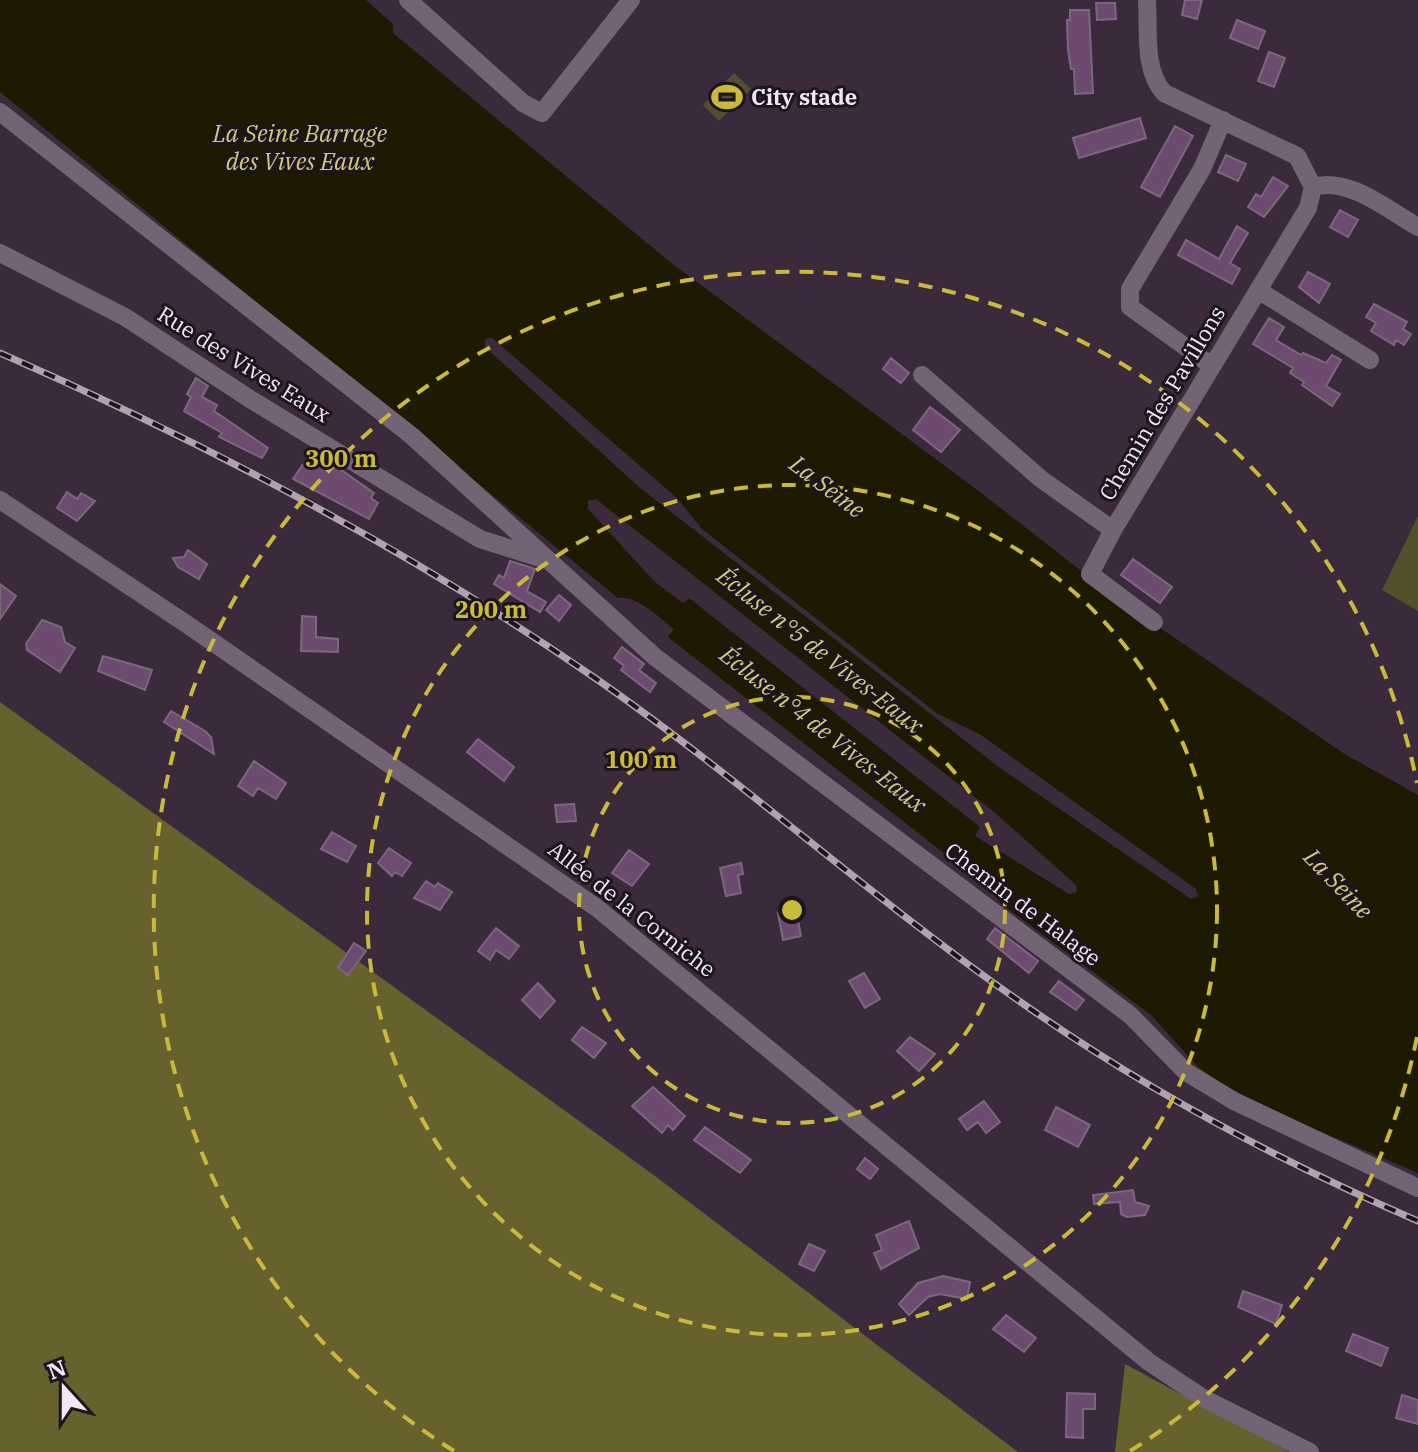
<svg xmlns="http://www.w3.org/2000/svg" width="1418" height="1452" font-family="'IBM Plex Serif',serif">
  <rect width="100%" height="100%" fill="#3a2a3c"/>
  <path fill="#534f2b" d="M734,73L751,89L719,121L703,105Z
    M1418,516V611L1382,590Z"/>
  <path fill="#67612d" d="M0,702L655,1176L1018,1452H0Z
    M1125,1364L1289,1452H1115Z"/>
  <path fill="#1d1a01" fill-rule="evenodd" d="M0,0H366L393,24V33L670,262L980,492L1112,595L1343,753L1418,795V1173L1240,1097L1197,1066L1151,1015L1000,903L982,872L959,854L954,861L668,637L674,629C659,618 638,595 618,598L0,92ZM491,337L677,498L702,529L938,714L981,735L1196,889L1198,896L1191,899L1000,768L639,487L485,347V340ZM596,499L994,812L1076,885L1077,892L1069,894L975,836L980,827L689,598L683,603L655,582L588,509V501Z"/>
  <path fill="#6d4b71" stroke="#7b687e" stroke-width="2" d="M1185,0H1202L1197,19L1182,15Z
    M1096,3H1115L1116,19L1097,20Z
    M1070,10H1089L1093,93L1075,94L1074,69H1071L1068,50L1067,20H1070Z
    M1237,20L1265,31L1258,49L1230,38Z
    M1269,52L1285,58L1274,87L1258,81Z
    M1140,118L1146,138L1079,158L1073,138Z
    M1175,126L1193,136L1160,197L1141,187Z
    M1226,155L1246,164L1238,181L1218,172Z
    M1273,177L1288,186L1264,217L1248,207L1256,194L1261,197Z
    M1340,210L1358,220L1348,237L1330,227Z
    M1237,226L1248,233L1230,263L1240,269L1232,284L1178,255L1186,240L1219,259Z
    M1308,272L1330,284L1319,303L1299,287Z
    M1374,304L1407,322L1403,329L1411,334L1404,345L1396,340L1394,345L1371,331L1376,323L1366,317Z
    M1269,318L1284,327L1276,340L1301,355L1303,353L1326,363L1332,355L1341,360L1326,386L1340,394L1332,406L1302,385L1304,382L1290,373L1293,368L1253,344Z
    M891,358L909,373L901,383L883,369Z
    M196,378L208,386L202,397L217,405L214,411L268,448L262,458L219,437L222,433L184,411L191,397L187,394Z
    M930,407L960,430L941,452L913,430Z
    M306,460L327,468L330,462L374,493L371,498L378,503L369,519L293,479Z
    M67,492L77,499L81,493L95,501L77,521L57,508Z
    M188,550L207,564L199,579L178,567L173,558L184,557Z
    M1133,559L1172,587L1160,603L1121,575Z
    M510,561L535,569L527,591L546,602L540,612L494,584L499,575L504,578Z
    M0,584L16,596L0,619Z
    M559,595L571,605L559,621L546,610Z
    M302,616L316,617V637L338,639V652L301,651Z
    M42,620L61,627L65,642L75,648L60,672L27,650L26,644Z
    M622,647L644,664L639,670L656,683L650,692L621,670L624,666L614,658Z
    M103,656L152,670L145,690L98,671Z
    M171,711L205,731L211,737L214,754L164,722Z
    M478,739L514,767L504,781L467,752Z
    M254,761L286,783L276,799L258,788L253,796L238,786Z
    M574,804L576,821L557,822L555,805Z
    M332,832L356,846L347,862L321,849Z
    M389,848L411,863L402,876L395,872L392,876L378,863Z
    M629,850L649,864L632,886L612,873Z
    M741,863L743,874L738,875L741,893L726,896L720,868Z
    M426,881L435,887L438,883L452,892L440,910L414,898Z
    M796,910L801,936L783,940L778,913Z
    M496,928L519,946L509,959L496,950L490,960L478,951Z
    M995,928L1038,961L1029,973L987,939Z
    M354,943L366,951L348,975L338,968Z
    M864,973L880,999L865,1008L849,981Z
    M1059,981L1084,1000L1076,1010L1050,992Z
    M538,983L555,1001L540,1018L522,1000Z
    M582,1027L606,1043L594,1058L572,1040Z
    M910,1037L935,1054L919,1071L897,1051Z
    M653,1087L685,1116L673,1130L668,1125L662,1133L632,1106Z
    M984,1101L1000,1122L986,1133L978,1122L967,1130L959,1119Z
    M1056,1107L1090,1125L1078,1147L1045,1130Z
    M705,1127L751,1160L740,1173L694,1140Z
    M865,1158L878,1169L870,1179L857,1169Z
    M1133,1190L1135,1202L1149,1206L1145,1215L1127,1217L1121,1214L1120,1202L1094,1204L1093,1195Z
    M909,1221L919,1248L881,1269L874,1253L882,1250L876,1235Z
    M809,1244L825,1251L814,1271L799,1264Z
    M943,1276L970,1282L967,1299L940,1294L928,1297L909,1315L899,1304L918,1283Z
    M1243,1291L1282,1305L1276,1324L1238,1307Z
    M1006,1315L1036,1338L1024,1352L993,1329Z
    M1353,1334L1388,1348L1381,1366L1346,1351Z
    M1067,1393L1095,1394V1409H1083V1438L1066,1437Z
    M1402,1395L1418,1400V1424L1396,1418Z"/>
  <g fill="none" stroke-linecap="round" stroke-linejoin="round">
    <path stroke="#736475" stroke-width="18" d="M408,0L523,103L542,113L631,0
      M1147,0C1149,31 1143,69 1164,93L1297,156L1313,187
      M0,112L412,436L655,657L1130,1015L1186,1072L1234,1101L1418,1188
      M1313,187C1348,176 1388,210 1418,227
      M0,253L125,317L250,399L480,539L543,559
      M1258,290L1370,360
      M1212,366L1130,307V289L1202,169L1223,120
      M922,375L1041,479L1113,530
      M0,500L188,625L597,908L1149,1362L1203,1398L1310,1452
      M1154,622L1090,574L1113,530L1308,208L1313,187"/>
    <defs>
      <path id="rail" d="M0,353C208,444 408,549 595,678C742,780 875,901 1022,1003C1146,1090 1279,1161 1418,1221"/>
    </defs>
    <use href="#rail" stroke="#afa2b1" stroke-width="7"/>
    <use href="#rail" stroke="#1d151e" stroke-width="4" stroke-dasharray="12" stroke-linecap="butt"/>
  </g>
  <g fill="none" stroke="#caba3a" stroke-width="4" stroke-dasharray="14 10">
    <circle cx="792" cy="910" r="213"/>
    <circle cx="792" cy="910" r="425"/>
    <path d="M1417 1037A638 638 0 0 1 1130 1451M454 1451A638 638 0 1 1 1417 783"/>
  </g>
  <defs>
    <symbol id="stadium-bare" viewBox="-9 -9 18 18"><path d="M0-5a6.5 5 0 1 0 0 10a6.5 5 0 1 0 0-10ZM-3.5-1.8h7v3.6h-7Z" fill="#caba3a" stroke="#1d151e" stroke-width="2.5" paint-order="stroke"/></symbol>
  </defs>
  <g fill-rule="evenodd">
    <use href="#stadium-bare" x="705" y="75" width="44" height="44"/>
  </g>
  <g text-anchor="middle" stroke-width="6" stroke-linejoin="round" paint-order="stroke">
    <g font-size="22" font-weight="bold" fill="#f1e6f3" stroke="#1d151e" text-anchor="start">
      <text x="751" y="105">City stade</text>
    </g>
    <g font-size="22" fill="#f1e6f3" stroke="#1d151e">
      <text transform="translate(244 364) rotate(32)" y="8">Rue des Vives Eaux</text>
      <text transform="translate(1162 403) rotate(-59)" y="8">Chemin des Pavillons</text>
      <text transform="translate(1023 904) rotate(37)" y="8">Chemin de Halage</text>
      <text transform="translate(632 909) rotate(38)" y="8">Allée de la Corniche</text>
    </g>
    <g font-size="24" font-style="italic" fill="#d3c979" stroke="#1d151e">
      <text x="300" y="142">La Seine Barrage<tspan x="300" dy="28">des Vives Eaux</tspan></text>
      <text transform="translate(827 487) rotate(37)" y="8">La Seine</text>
      <text transform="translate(820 651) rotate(38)" y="8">Écluse n°5 de Vives-Eaux</text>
      <text transform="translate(823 730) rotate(38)" y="8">Écluse n°4 de Vives-Eaux</text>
      <text transform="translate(1338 884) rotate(46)" y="8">La Seine</text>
    </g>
  </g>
  <circle cx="792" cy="910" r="12" fill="#caba3a" stroke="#1d151e" stroke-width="4"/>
  <g font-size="24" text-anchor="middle" font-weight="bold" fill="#caba3a" stroke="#1d151e" stroke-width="6" stroke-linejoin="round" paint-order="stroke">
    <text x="341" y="467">300 m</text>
    <text x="491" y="618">200 m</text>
    <text x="641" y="768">100 m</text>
  </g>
  <g transform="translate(64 1388) rotate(339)" stroke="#1d151e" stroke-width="6" paint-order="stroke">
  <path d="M0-6L14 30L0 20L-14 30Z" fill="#f1e6f3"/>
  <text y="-12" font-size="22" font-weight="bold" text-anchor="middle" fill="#f1e6f3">N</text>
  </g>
</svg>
